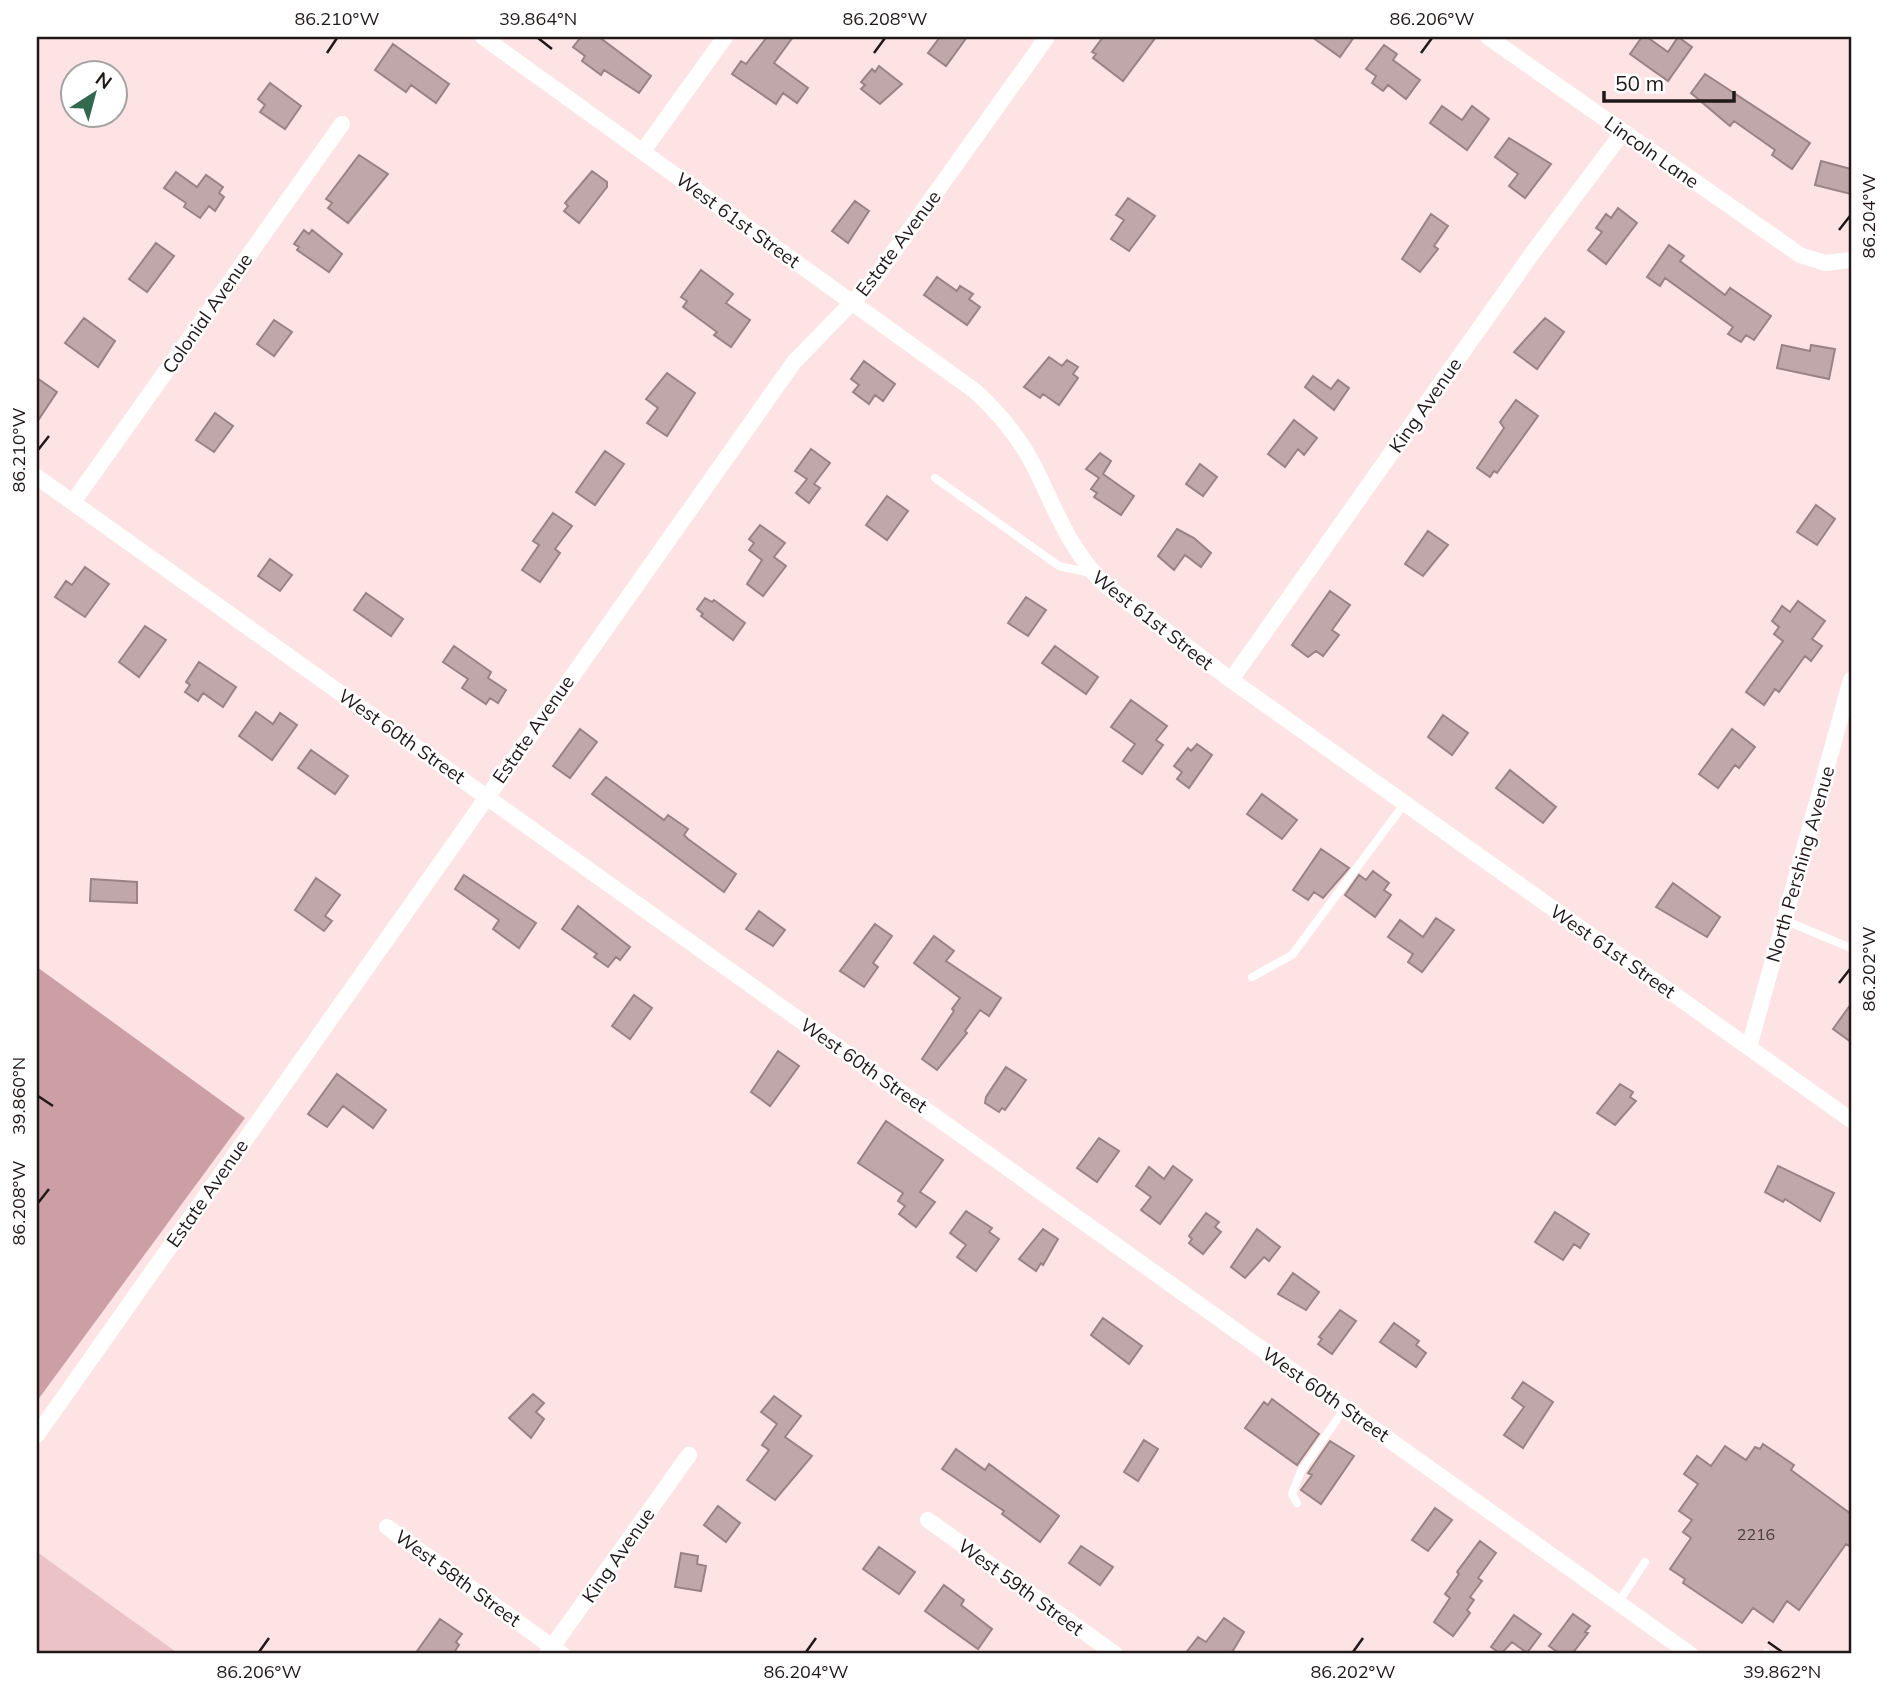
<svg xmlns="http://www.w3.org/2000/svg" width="1888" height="1691" font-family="Mulish,sans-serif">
  <rect width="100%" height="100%" fill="#fee3e5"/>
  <path fill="#ebc2c6" d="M37,1552L179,1654H37Z"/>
  <path fill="#cb9fa3" d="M37,967L245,1118L37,1401Z"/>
  <path fill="#c0a7a9" stroke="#9b8385" stroke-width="2" d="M581,37H599L651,76L639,93L604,70L601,75L582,61L585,56L573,47Z
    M767,37H793L774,63L808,88L797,103L783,93L776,104L732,74L741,61L746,64Z
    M940,37H967L946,66L928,53Z
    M1103,37H1156L1123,81L1093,58L1096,54L1092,52Z
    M1312,37H1354L1340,57Z
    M1642,37H1647L1668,52L1678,37L1692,47L1668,81L1630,54Z
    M393,44L449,84L436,103L411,85L406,92L375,70Z
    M1384,45L1397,54L1393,60L1420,80L1406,99L1388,85L1383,91L1372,83L1376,76L1366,69Z
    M879,66L902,84L880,104L861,89L865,85L861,82L872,69L875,72Z
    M1705,74L1810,143L1792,169L1772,155L1775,150L1734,121L1730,126L1691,93Z
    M270,83L301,106L285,129L260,112L265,105L258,99Z
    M1442,106L1462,120L1472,106L1489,119L1467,150L1430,123Z
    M1509,138L1551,164L1525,198L1509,186L1518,174L1495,157Z
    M359,155L388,174L348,223L328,208L332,203L326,199Z
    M1821,161L1851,169V194L1815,185Z
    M592,171L607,182V187L579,223L564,211L568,206L565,203Z
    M176,172L197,187L206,175L223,187L219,193L224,197L215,211L209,206L200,218L184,207L186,203L164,188Z
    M1128,198L1155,216L1129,251L1111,239L1124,220L1116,215Z
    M855,201L869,211L848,243L832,231Z
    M1618,208L1637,223L1606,264L1588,250L1602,232L1596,228L1606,214L1611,218Z
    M1431,214L1448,226L1434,246L1438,249L1420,272L1402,259Z
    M304,230L309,234L312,230L342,254L329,272L297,250L299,247L294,244Z
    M156,243L174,256L147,292L129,279Z
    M1669,245L1684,256L1680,261L1725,295L1730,288L1771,316L1754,340L1746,335L1741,342L1728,334L1733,327L1665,278L1660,286L1647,277Z
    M701,270L733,294L726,303L750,320L731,347L714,335L717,332L683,307L687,301L681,297Z
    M937,277L957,291L960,286L973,294L969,299L980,307L967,325L924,295Z
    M84,318L115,341L98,367L65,343Z
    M1545,318L1564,332L1537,369L1514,352Z
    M274,320L292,332L274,356L257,344Z
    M1782,345L1810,351L1811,345L1835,349L1829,379L1777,368Z
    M1049,357L1062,366L1067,360L1078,367L1073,374L1078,378L1059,405L1043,394L1040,398L1024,387Z
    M864,361L895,384L883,401L875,395L869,404L853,392L859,385L851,379Z
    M667,373L695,393L667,436L647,423L658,408L646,399Z
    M1313,376L1331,389L1338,380L1349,388L1334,410L1305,387Z
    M37,378L57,392L37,422Z
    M1516,400L1538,416L1497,473L1494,471L1490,477L1477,468L1504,428L1500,422Z
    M215,413L233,426L214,452L196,440Z
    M1294,420L1317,438L1304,455L1298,449L1285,467L1268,454Z
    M811,449L830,463L814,484L820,488L809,503L796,493L807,479L795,471Z
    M605,451L624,464L595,505L576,492Z
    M1100,453L1111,461L1103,474L1134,496L1121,515L1094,497L1097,493L1091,489L1099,478L1086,469Z
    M1200,464L1217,477L1203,496L1186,484Z
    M887,496L908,511L887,540L866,525Z
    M1816,505L1835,519L1817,545L1797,532Z
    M553,513L572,526L555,549L560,553L540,582L522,570L539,545L533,541Z
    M760,525L785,543L774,557L786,566L763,596L747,584L762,560L749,550L754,543L749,539Z
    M1177,529L1194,538L1211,553L1201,567L1185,555L1174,570L1158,556Z
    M1428,531L1448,545L1423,576L1405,564Z
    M270,559L292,575L280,591L258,576Z
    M85,567L109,584L85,617L55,597L66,581L72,585Z
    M1330,591L1350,605L1332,630L1339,635L1323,656L1316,651L1308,657L1292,645Z
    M366,593L403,619L391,636L354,610Z
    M1026,597L1046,610L1028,636L1008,623Z
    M705,598L712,602L714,600L745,623L733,640L701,616L703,614L697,609Z
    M1798,601L1825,621L1812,639L1822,646L1811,661L1805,656L1779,692L1775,689L1764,705L1746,692L1783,641L1774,634L1779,627L1772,621L1782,606L1790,612Z
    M145,626L166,640L139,677L119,662Z
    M454,646L491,672L488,678L506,690L498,703L490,698L486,704L462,688L468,679L443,662Z
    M1055,646L1098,677L1086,694L1042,663Z
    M199,662L236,687L223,707L203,693L198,701L185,692L190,685L186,682Z
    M1131,700L1167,726L1156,740L1163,745L1142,774L1123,761L1135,744L1111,727Z
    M256,712L273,724L280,713L297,725L272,760L239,736Z
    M1443,715L1468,733L1452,755L1428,737Z
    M580,729L597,742L570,778L553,766Z
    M1732,729L1755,747L1739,768L1735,765L1718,788L1699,774Z
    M1197,744L1212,755L1189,788L1177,779L1182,772L1174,766L1188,748L1191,751Z
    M311,750L348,776L335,794L298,768Z
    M1510,770L1556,807L1543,823L1496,788Z
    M606,777L664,820L668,815L688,829L684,835L688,839L736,874L724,892L592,794Z
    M1262,794L1297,820L1282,839L1247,814Z
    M1321,849L1349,868L1323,898L1314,892L1308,900L1293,890Z
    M1373,871L1389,883L1384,890L1391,895L1375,917L1345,895L1359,875L1366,880Z
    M464,875L536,923L519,948L493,929L499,920L455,889Z
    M316,878L340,895L325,916L332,921L324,931L295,910Z
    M91,879L137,882V903L90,901Z
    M1673,883L1720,917L1707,937L1656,907Z
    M578,906L630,947L620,960L616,957L608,967L594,957L597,954L562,929Z
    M759,911L785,930L773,946L746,929Z
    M1436,918L1454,930L1422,972L1408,962L1413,954L1388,937L1400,920L1423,937Z
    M875,924L892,936L873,963L878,967L864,987L840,971Z
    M934,936L954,951L946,961L1001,998L989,1016L980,1010L965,1031L967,1033L937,1070L922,1059L954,1011L952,1009L960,998L914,963Z
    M634,995L652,1008L630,1039L612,1026Z
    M1851,1004V1042L1833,1029Z
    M778,1051L799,1066L770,1106L751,1092Z
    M1006,1067L1026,1080L1005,1110L1002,1108L999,1112L985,1103L986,1097Z
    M337,1074L386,1110L373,1128L343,1106L327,1127L308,1114Z
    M1620,1084L1633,1092L1630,1097L1636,1101L1615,1125L1597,1113Z
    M886,1121L943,1160L920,1192L935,1202L916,1227L899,1214L905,1206L898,1201L903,1193L858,1163Z
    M1099,1138L1119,1151L1097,1182L1077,1168Z
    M1173,1166L1192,1180L1160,1224L1141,1210L1151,1197L1136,1186L1149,1167L1164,1179Z
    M1778,1166L1834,1193L1820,1221L1785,1199L1783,1202L1765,1192Z
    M966,1211L992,1228L989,1232L999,1239L976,1271L957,1257L966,1245L950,1233Z
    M1555,1212L1589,1234L1580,1248L1574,1244L1563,1260L1535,1242Z
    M1206,1213L1219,1222L1215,1227L1221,1232L1203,1254L1189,1243L1192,1239L1189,1236Z
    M1043,1229L1058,1239L1043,1265L1041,1263L1036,1271L1019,1259Z
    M1257,1229L1280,1247L1269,1261L1264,1257L1245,1278L1231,1267Z
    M1293,1273L1319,1292L1306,1310L1278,1294Z
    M1340,1310L1356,1321L1332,1354L1318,1344L1322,1339L1319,1337Z
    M1103,1318L1142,1346L1129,1364L1091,1335Z
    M1394,1323L1419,1341L1416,1345L1426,1353L1416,1367L1380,1342Z
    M1523,1382L1553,1402L1523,1448L1504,1435L1524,1407L1512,1398Z
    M533,1394L544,1403L536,1412L544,1419L531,1438L509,1418Z
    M774,1396L801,1416L785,1437L812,1456L775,1500L747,1480L769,1450L762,1445L777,1424L761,1412Z
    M1272,1399L1319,1434L1297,1465L1245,1428L1264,1402L1268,1405Z
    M1144,1440L1158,1449L1138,1481L1124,1472Z
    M1330,1441L1354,1456L1321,1504L1301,1490L1312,1475L1308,1473Z
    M1763,1444L1794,1465L1791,1470L1851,1514V1547L1846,1544L1799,1610L1787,1601L1773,1622L1753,1608L1742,1623L1683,1583L1685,1579L1670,1569L1691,1538L1683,1532L1692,1520L1679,1511L1698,1484L1684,1474L1697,1456L1711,1466L1725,1446L1746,1460L1755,1447L1760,1449Z
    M956,1449L985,1470L989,1464L1059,1516L1040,1542L1002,1514L1004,1511L942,1469Z
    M718,1506L740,1523L726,1542L704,1525Z
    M1435,1508L1452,1520L1428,1551L1412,1540Z
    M1480,1541L1496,1553L1478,1578L1482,1581L1470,1597L1474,1600L1467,1610L1470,1613L1453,1636L1434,1622L1450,1598L1445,1594L1459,1574L1457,1572Z
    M1081,1546L1113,1567L1100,1585L1069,1563Z
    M879,1547L915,1572L899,1594L863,1569Z
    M681,1553L698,1556L697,1564L706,1566L701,1591L675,1587Z
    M944,1585L964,1600L961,1605L992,1629L978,1649L925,1611Z
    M1573,1614L1590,1626L1585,1632L1588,1633L1572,1654H1560L1549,1646Z
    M1514,1615L1541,1634L1527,1653L1512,1642L1501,1654L1491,1647Z
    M1224,1618L1244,1632L1231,1654H1185L1198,1637L1206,1642Z
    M440,1619L462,1634L456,1642L459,1645L453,1654H415Z"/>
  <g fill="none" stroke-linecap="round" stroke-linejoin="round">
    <path stroke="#fff" stroke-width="8" d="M935,478L1059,566L1090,573
      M1784,920L1851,948
      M1252,977L1292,955L1405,803
      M1297,1503L1292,1494L1301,1471L1345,1408
      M1618,1603L1645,1562
      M1765,1654L1766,1653"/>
    <path stroke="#fff" stroke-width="16" d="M483,37L975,391C999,413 1021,440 1035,468C1057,513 1069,548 1104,584L1231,680L1851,1120
      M1488,37L1800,255L1825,263L1851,260
      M643,151L725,37
      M37,477L1690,1654
      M73,502L342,124
      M1231,680L1534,251L1623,132
      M1749,1047L1851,680
      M37,1435L794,362L872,282L1047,37
      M928,1520L1115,1654
      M387,1527L562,1654
      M547,1654L689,1455"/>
  </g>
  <path fill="none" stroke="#211819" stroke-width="2.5" d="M538,38L552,49M327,53L337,38M874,53L885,38M1421,53L1432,38M1839,230L1850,216M38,450L49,436M1839,983L1850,969M38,1096L53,1106M38,1203L49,1189M1768,1642L1782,1652M259,1652L269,1638M806,1652L816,1638M1353,1652L1363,1638"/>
  <g text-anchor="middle" stroke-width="5" stroke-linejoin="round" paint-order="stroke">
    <g font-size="16" fill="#493c3d">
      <text x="1756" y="1540">2216</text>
    </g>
    <g font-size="19" fill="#211819" stroke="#fff">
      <text transform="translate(1652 152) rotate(35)" y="7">Lincoln Lane</text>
      <text transform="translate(738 220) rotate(36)" y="7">West 61st Street</text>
      <text transform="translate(898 243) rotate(-53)" y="7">Estate Avenue</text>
      <text transform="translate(207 313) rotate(-55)" y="7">Colonial Avenue</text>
      <text transform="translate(1425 405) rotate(-55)" y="7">King Avenue</text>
      <text transform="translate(1153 620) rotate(38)" y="7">West 61st Street</text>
      <text transform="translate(533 729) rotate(-55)" y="7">Estate Avenue</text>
      <text transform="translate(402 736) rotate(35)" y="7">West 60th Street</text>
      <text transform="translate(1800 864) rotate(-74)" y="7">North Pershing Avenue</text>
      <text transform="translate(1613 951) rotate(35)" y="7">West 61st Street</text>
      <text transform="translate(864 1065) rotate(35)" y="7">West 60th Street</text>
      <text transform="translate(207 1193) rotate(-55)" y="7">Estate Avenue</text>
      <text transform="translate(1326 1394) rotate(35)" y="7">West 60th Street</text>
      <text transform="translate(618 1555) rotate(-55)" y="7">King Avenue</text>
      <text transform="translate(458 1578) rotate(36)" y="7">West 58th Street</text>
      <text transform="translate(1021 1587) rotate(36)" y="7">West 59th Street</text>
    </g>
  </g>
  <rect width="1888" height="1691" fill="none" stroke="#ffffff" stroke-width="77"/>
  <g transform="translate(94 94) rotate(36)"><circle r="33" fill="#ffffff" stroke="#a6a3a3" stroke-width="2"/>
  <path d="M0-5L12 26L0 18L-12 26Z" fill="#31684f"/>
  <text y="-10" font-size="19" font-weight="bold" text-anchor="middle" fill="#211819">N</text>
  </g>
  <path d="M1604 91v10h130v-10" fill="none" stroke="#211819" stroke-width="3.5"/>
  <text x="1615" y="91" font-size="21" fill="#211819" stroke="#ffffff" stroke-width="5" paint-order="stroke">50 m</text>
  <rect x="38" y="38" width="1812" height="1614" fill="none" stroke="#211819" stroke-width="2.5"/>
  <g font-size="18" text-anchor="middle" fill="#211819">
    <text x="337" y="25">86.210°W</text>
    <text x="538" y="25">39.864°N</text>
    <text x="885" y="25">86.208°W</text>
    <text x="1432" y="25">86.206°W</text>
    <text transform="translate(1869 216) rotate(-90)" y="6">86.204°W</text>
    <text transform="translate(19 450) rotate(-90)" y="6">86.210°W</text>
    <text transform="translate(1869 969) rotate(-90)" y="6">86.202°W</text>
    <text transform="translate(19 1096) rotate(-90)" y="6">39.860°N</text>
    <text transform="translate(19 1203) rotate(-90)" y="6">86.208°W</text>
    <text x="259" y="1678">86.206°W</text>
    <text x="806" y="1678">86.204°W</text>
    <text x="1353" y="1678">86.202°W</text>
    <text x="1782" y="1678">39.862°N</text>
  </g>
</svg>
